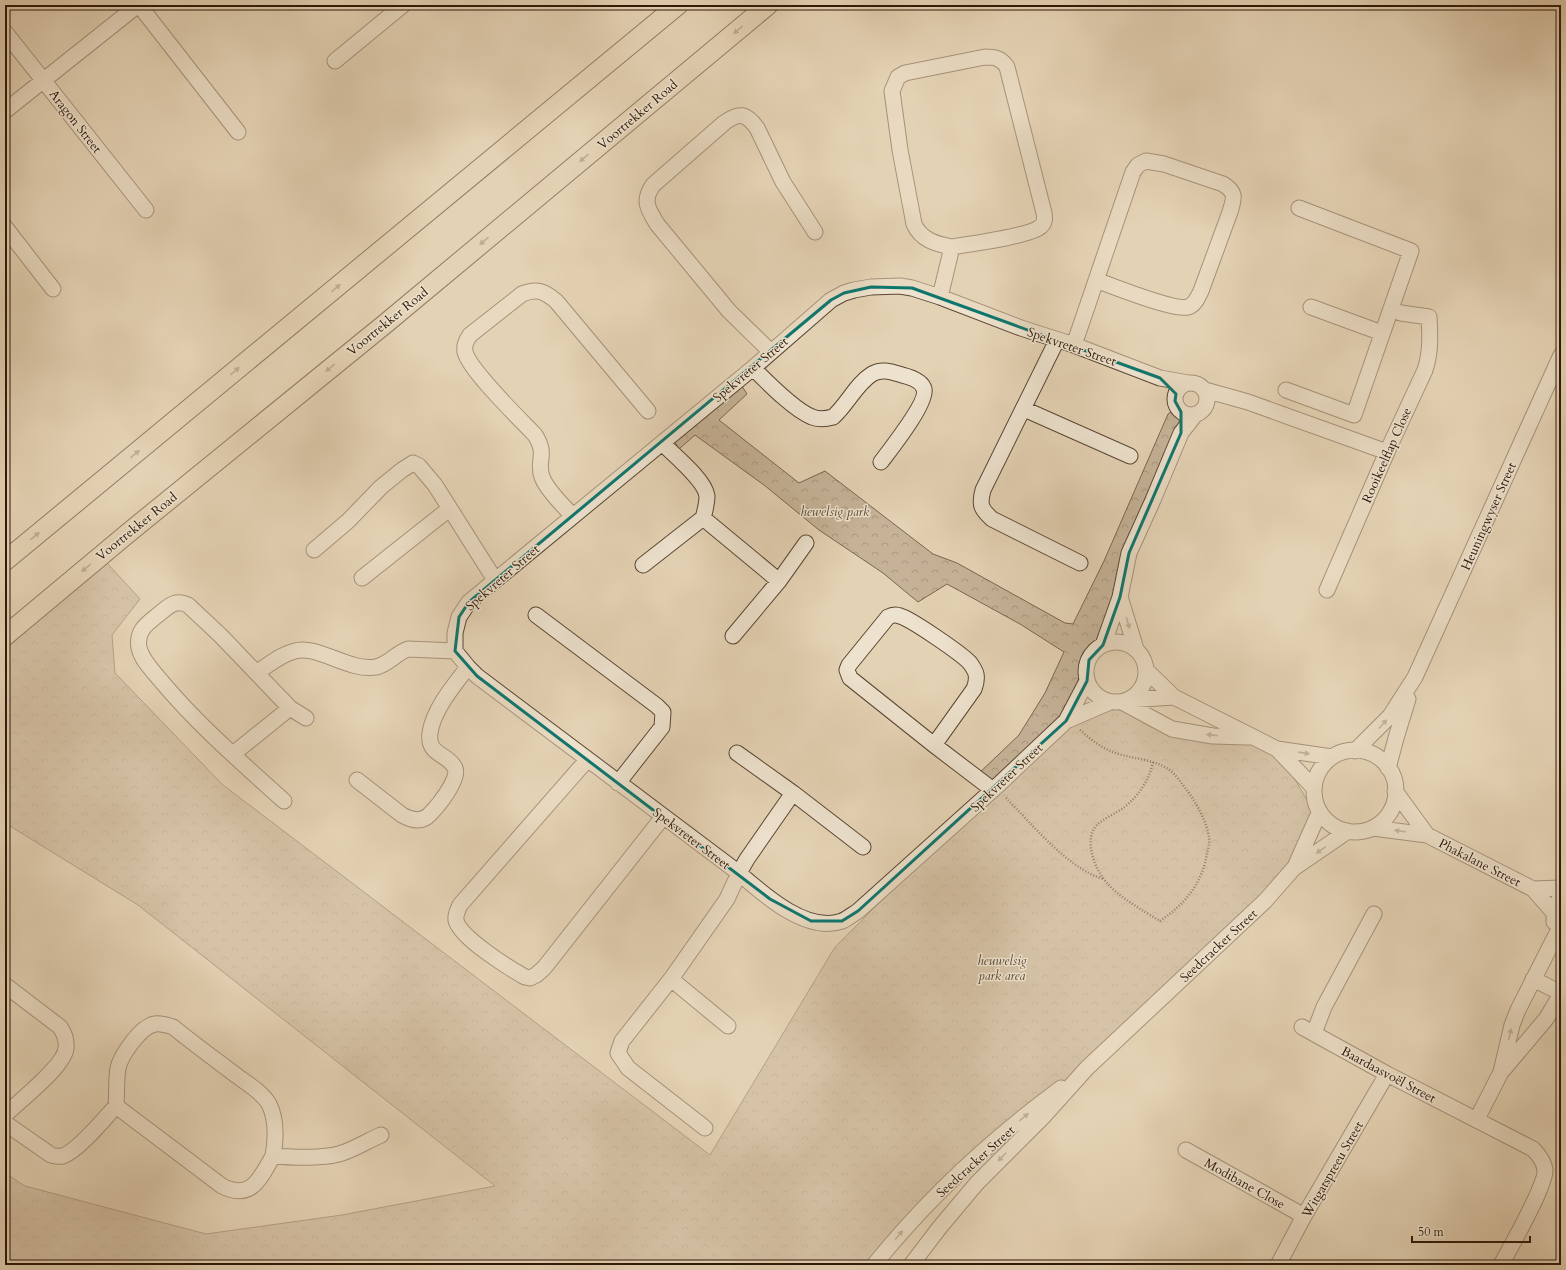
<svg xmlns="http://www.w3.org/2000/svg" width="1566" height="1270" font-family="Cardo,serif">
  <defs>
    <pattern id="park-crowns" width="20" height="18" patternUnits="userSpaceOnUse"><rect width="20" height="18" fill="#c5b297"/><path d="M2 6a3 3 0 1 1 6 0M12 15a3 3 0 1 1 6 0" fill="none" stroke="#aa9881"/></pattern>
  </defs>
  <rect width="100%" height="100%" fill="#e4d2b4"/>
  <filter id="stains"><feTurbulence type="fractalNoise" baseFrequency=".005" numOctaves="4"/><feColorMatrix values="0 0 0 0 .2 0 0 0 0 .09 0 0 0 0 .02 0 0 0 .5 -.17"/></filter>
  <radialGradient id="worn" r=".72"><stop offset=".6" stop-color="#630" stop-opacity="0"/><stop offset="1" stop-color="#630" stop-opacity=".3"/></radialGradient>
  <path fill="url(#park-crowns)" stroke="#7a6550" d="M738,380L747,394L719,420L799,483L825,471L933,554L957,563L1065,623L1073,624L1104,561L1168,414L1177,407L1181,433L1103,645C1080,660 1094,666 1086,683C1081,696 1073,708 1066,721L1110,702L1167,727L1277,749L1317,817L1300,857L1083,1073L1028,1106L935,1186L869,1265H5V1173L25,1186L206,1234L342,1215L495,1186L138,905L5,823V649L107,563L140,599L112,635L115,673L223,785L710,1155L835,947L993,790L975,777L1019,735L1045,693L1064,652L1020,624L947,584L918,602L883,573L819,530L764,485L695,435L679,449L671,436Z"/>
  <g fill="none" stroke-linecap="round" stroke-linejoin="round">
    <defs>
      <path id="minor" d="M139,5L238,132
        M5,32L146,210
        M985,57C995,57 1001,58 1007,67L1044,213C1045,219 1045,223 1040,227C1030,236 968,244 952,247C936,244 921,240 914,224L900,150L892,91L898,77L905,73Z
        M335,61L403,5
        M5,111L138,5
        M5,227L53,289
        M940,297L952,247
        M1311,307L1382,333
        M1057,340L983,490C979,505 981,509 992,519L1080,563
        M1074,345L1133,172L1138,165L1146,161L1164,164L1223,184C1237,193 1234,198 1230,212L1201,291C1198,297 1195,305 1188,307C1175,311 1112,286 1096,280
        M771,352L729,311L657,224C648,209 642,201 653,185L724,123C739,112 746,113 757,128L783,182L815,232
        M753,368C767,382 794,410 812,417C819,420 826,419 833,417C847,405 856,384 872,374C882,368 892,372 902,375C910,377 922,381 924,389C928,402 890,450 881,462
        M1175 399a16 16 0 1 1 32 0a16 16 0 1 1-32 0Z
        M1205,390L1248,402L1387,452
        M1286,390L1354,415L1411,251L1299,208
        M1024,409L1130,456
        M662,443C674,455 705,480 707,496C707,503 705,511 703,518L779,581
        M573,516C564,507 546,488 542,477C536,461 548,455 535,435C520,419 470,371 465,352C464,345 466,341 470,335L522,294C537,288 544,291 556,301L648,411
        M314,550L348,521L381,487L402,470L413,463L419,466L435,485L495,580
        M643,565L703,518
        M362,578L449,509
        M1327,590L1387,452L1425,370C1431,352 1430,335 1429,317L1401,313L1392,310
        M1120,597L1136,649
        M536,615L657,706L663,712L662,727L618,783
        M733,636L779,581L806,543
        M1086 672a30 30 0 1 1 60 0a30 30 0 1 1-60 0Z
        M1103,645L1120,597L1129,553L1153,500L1181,433L1195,415
        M1146,670L1174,697L1277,749L1332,757
        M257,672C269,665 281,654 295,651C316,644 350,672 376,667C388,665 396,653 408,649L455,651
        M1087,681L1066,721L996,787L858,911C853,914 847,919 842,921C807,934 763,894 739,873L477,676L468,667L455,651V633L459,617L469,602L753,368L831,300L844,293L854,290L871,287L900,286L912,288L940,297L1021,328L1074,345L1160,378L1188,383
        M1127,700L1174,697
        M1122,702L1172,729L1213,736L1248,737
        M1066,721L1110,702
        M934,745L974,689C976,684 977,679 976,674C975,670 972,666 970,663C962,654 911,619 900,616C895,614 892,615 888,617L849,665L847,670L850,678L934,745L993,790
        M1277,749L1314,788
        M1314 791a41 41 0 1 1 82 0a41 41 0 1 1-82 0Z
        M1355,751L1390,716L1415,677L1561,355
        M737,753L793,793L863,847
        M233,754L290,708
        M587,760L460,905C458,910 455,914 456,920C459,937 509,968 525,977L530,978L536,975L544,968L663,817
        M1388,768L1396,738L1408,699
        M357,780L402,815C411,820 422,823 430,814C438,806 460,779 455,768C448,753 427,756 430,733C433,710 454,685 468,667
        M1395,791L1427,835
        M284,801C242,763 199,726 162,682C154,672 142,661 139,648C136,630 147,624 159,614C169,606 175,599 188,605L221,636L290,708L306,718
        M1373,828L1427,835L1533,889L1554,913
        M1295,867L1319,813
        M1533,889L1561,888
        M1554,922C1554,912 1555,905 1561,896
        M671,979L728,1026
        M1533,979L1561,993
        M5,985L60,1027C64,1033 67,1040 66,1048C65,1066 19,1101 5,1115
        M1302,1027L1387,1074L1533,1149C1539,1155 1544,1161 1545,1170C1546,1185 1510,1248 1501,1265
        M1314,1033L1324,1007L1374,914
        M1503,1070L1546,1019L1561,994
        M116,1106C117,1094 116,1080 118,1068C121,1055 141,1026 155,1024C161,1023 167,1025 173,1027C194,1044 216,1060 237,1076C248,1084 263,1093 269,1104C277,1120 276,1139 273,1156
        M1477,1119L1501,1072L1512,1025L1518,1010L1558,931
        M5,1123L51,1155C55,1156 59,1157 63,1156C79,1150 104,1119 116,1106L222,1186C252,1201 260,1178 273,1156C295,1157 318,1159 339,1154C353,1150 367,1141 381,1135
        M705,1128L628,1068L618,1053L622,1041L671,979L727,899L739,873L747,859L793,793
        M1186,1150L1304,1216
        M874,1265C928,1198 992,1139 1061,1088
        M911,1265L940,1227L977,1183L1042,1118L1087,1068L1265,901L1294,868L1348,831
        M1278,1265L1304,1216L1387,1074"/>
      <path id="major" d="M5,561L678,5
        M5,636L127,534L385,324L768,5"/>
    </defs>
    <use href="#minor" stroke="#5c4633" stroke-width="17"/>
    <use href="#major" stroke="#2e1808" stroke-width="21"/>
    <path stroke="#2e1808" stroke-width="2.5" stroke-dasharray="1 2" stroke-linecap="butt" d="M1080,730C1092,741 1106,751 1122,755C1137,759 1154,760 1168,769C1175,773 1181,783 1186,789C1195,800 1208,824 1209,838C1210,843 1208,849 1207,853C1203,883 1184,905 1160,921C1144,911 1120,898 1108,884C1095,871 1082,838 1098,824C1105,818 1114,814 1122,809C1138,797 1149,781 1153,762
      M1006,798C1032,824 1069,870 1104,879"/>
    <use href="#minor" stroke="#ede2ce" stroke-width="15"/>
    <use href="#major" stroke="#e4d2b4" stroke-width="19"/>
  </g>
  <defs><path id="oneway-solid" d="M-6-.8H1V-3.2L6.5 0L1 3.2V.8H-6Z"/></defs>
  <g fill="#927e67">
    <use href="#oneway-solid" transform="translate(738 30) rotate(140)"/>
    <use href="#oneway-solid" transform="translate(584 158) rotate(140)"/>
    <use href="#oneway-solid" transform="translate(484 241) rotate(140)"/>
    <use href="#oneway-solid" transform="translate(336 288) rotate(-40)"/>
    <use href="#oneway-solid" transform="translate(330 368) rotate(141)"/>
    <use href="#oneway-solid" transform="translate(235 371) rotate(-40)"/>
    <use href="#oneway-solid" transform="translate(135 454) rotate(-40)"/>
    <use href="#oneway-solid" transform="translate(35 536) rotate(-40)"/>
    <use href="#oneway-solid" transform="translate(86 568) rotate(140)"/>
  </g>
  <g fill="#978775">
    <use href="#oneway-solid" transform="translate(1128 623) rotate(73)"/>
    <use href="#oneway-solid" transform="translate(1383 724) rotate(-48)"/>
    <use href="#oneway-solid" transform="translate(1212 735) rotate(-173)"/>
    <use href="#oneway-solid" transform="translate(1304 753) rotate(8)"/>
    <use href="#oneway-solid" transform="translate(1400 831) rotate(-173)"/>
    <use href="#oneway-solid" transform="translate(1321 850) rotate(146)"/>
    <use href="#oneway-solid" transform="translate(1510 1034) rotate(-77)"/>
    <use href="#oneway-solid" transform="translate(1024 1117) rotate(-40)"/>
    <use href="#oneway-solid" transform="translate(1002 1157) rotate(134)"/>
    <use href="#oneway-solid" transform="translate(899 1235) rotate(-50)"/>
  </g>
  <path d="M0 0H1566V1270H0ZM871,287L912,288L1160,378L1176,394L1175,401L1181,412V433L1129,553L1120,597L1103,645L1089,660L1087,681L1066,721L858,911L842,921H811L770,899L477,676L455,651L459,617L469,602L831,300L844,293Z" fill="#e4d2b4" fill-opacity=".55" fill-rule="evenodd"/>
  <path fill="none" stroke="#0f766e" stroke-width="3" stroke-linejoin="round" d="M871,287L912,288L1160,378L1176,394L1175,401L1181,412V433L1129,553L1120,597L1103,645L1089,660L1087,681L1066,721L858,911L842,921H811L770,899L477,676L455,651L459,617L469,602L831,300L844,293Z"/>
  <g text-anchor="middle" stroke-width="3" stroke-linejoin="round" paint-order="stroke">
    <g font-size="13" fill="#2e1808" stroke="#ede2ce">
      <text transform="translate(637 114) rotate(-40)" y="5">Voortrekker Road</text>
      <text transform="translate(76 121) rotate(52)" y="5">Aragon Street</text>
      <text transform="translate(387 321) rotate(-39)" y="5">Voortrekker Road</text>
      <text transform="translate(1072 346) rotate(19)" y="5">Spekvreter Street</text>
      <text transform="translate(750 369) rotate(-40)" y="5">Spekvreter Street</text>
      <text transform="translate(1386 455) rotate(-66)" y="5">Rooikeelflap Close</text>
      <text transform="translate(1488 516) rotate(-66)" y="5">Heuningwyser Street</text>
      <text transform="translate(136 526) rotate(-39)" y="5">Voortrekker Road</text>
      <text transform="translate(502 577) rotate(-41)" y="5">Spekvreter Street</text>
      <text transform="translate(1006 777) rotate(-43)" y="5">Spekvreter Street</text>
      <text transform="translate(692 838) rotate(37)" y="5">Spekvreter Street</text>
      <text transform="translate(1480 862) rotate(27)" y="5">Phakalane Street</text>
      <text transform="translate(1218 945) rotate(-43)" y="5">Seedcracker Street</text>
      <text transform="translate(1389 1074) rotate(28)" y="5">Baardaasvoël Street</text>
      <text transform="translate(975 1161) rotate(-42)" y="5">Seedcracker Street</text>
      <text transform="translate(1332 1169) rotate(-60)" y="5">Witgatspreeu Street</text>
      <text transform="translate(1245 1183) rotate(29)" y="5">Modibane Close</text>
    </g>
    <g font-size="13" font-style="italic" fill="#5b4633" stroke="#ede2ce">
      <text x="835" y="516">hewelsig park</text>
      <text x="1002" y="965">heuwelsig<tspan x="1002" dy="15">park area</tspan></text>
    </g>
  </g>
  <rect width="1566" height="1270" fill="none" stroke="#e4d2b4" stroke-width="20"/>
  <rect x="6" y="6" width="1554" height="1258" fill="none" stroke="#2e1808" stroke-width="2"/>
  <rect x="10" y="10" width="1546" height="1250" fill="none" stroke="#2e1808"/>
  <path d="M1412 1236v6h118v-6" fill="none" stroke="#2e1808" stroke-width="2"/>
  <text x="1418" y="1236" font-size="12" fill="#2e1808" stroke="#ede2ce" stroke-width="3" paint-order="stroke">50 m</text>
  <rect width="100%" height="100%" filter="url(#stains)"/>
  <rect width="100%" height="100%" fill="url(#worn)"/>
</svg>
